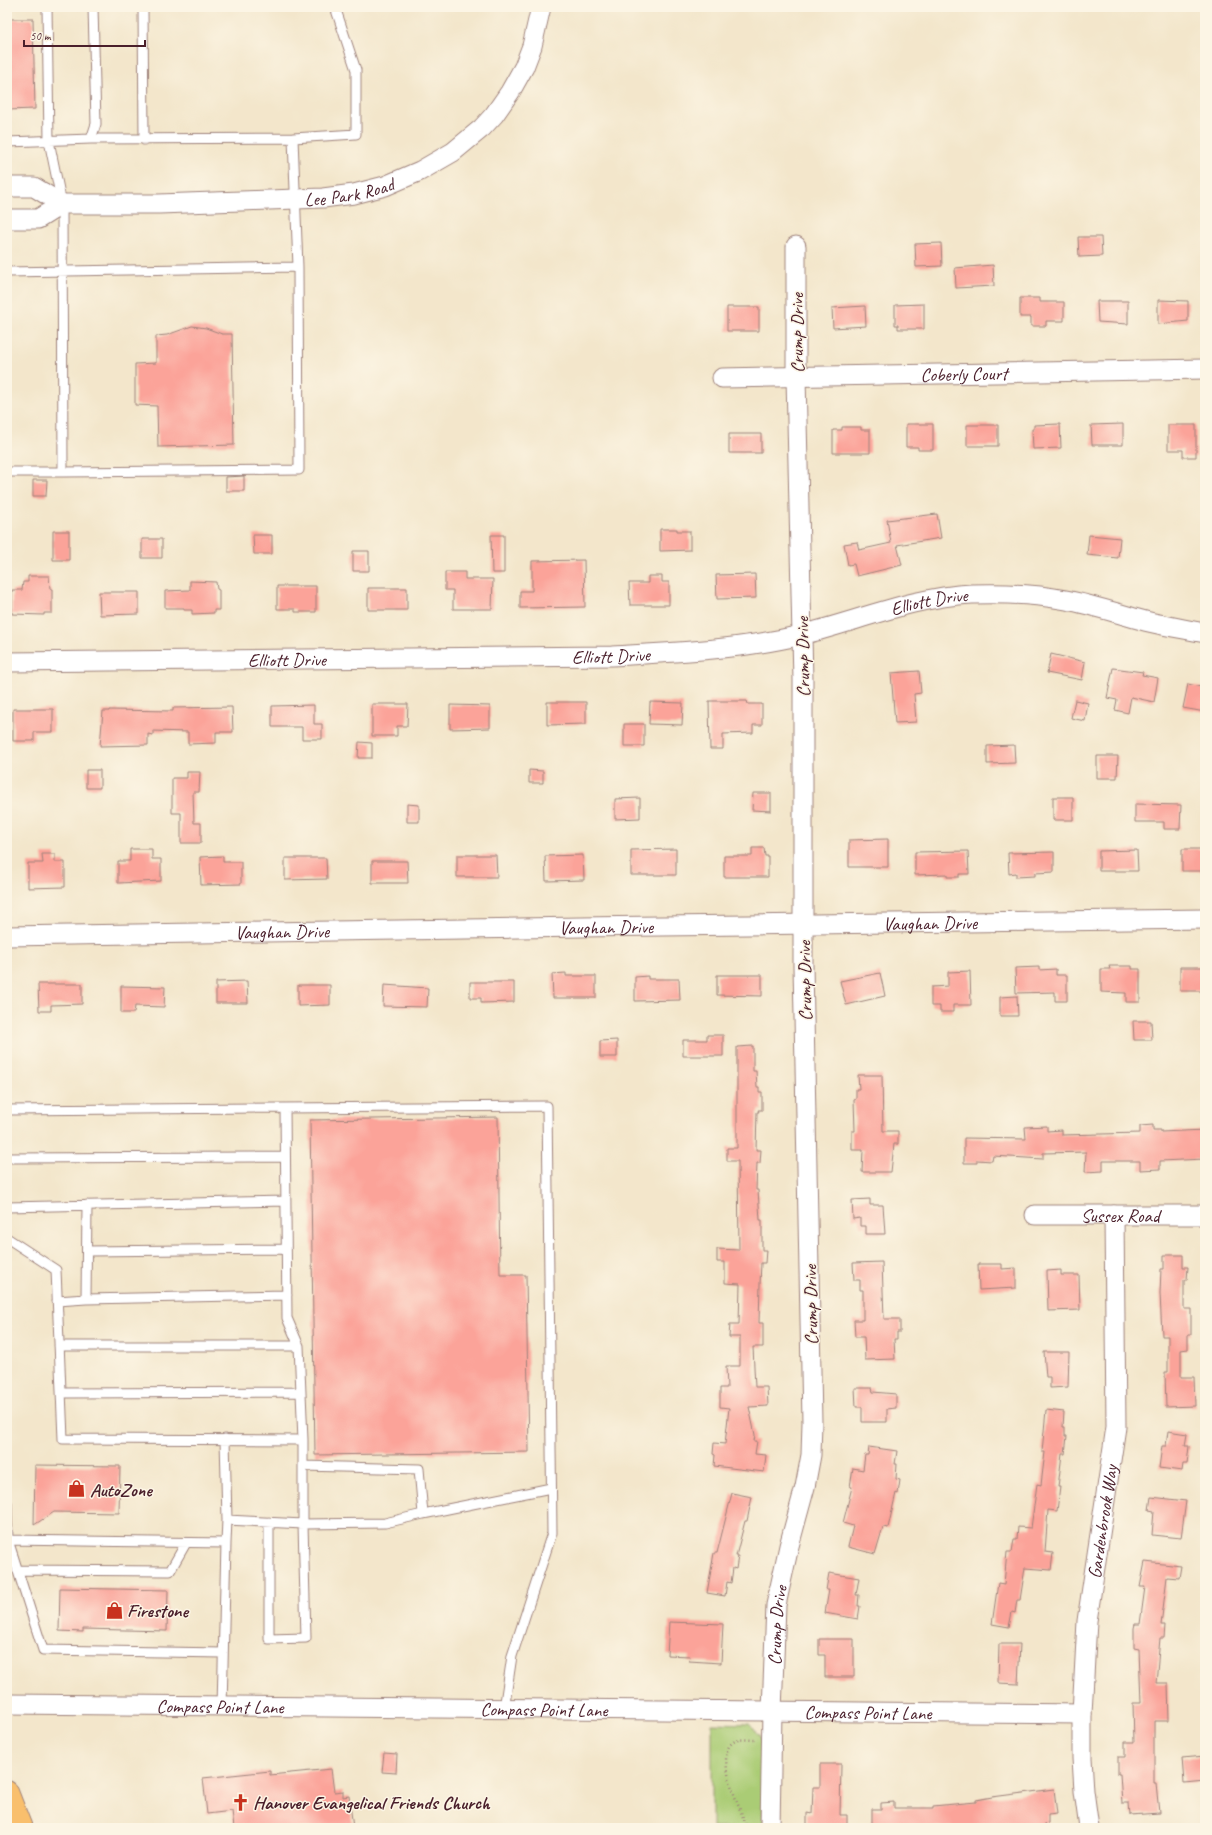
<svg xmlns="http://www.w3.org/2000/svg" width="1212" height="1835" font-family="Caveat,sans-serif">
  <rect width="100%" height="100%" fill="#fcf5e5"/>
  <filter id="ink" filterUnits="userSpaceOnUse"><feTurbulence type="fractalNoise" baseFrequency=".025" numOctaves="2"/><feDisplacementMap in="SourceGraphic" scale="8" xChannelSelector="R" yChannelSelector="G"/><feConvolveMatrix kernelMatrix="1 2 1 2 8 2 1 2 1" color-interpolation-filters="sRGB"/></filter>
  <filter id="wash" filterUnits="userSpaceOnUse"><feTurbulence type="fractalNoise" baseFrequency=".012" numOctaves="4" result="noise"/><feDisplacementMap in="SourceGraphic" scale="16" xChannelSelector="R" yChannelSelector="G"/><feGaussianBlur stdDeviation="0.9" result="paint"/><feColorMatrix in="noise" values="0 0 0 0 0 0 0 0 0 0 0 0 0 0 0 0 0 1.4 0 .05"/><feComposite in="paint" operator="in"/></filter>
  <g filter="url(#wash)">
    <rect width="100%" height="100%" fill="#f3e6cb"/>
    <path fill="#aacc75" stroke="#7a7650" d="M712,1723L749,1724L760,1735L763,1749V1828H712Z"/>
    <g id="blocks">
      <path fill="#fba399" d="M7,19H33L35,109L7,110Z
        M1078,237H1101L1102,256L1079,257Z
        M941,243L942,266L916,267L915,244Z
        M993,265L994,286L956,288L955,268Z
        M1020,298H1040V302H1064V321H1046V326H1031V317H1020Z
        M1158,300L1188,301V321L1158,324Z
        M1097,301H1128V324L1098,322Z
        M924,304V329H898V325H895V305Z
        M865,306L866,326L833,328L832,308Z
        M727,307H759V331H727Z
        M192,326L206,328L222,334H232L234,445L158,447L157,406L135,405V364L156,363V336L167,335Z
        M906,424H933V450H918V447H906Z
        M1060,424L1061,448L1033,449L1032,429H1034V425Z
        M1123,424V445H1092L1091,425Z
        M967,425H998V446H967Z
        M1168,425H1196V457H1183V450H1168Z
        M842,427H861V430H870V453H833V430H842Z
        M729,434H761V453H729Z
        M244,476V491H226V477Z
        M33,480H47L46,496H33Z
        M937,514L941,538L897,545L902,565L857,576L854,564L848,565L844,544L857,542L859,550L891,543L887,520Z
        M660,529H677V531H690V550L660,551Z
        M53,531H69V560H53Z
        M253,535H272V554H254Z
        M491,535H504V573H492Z
        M1089,535L1120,538L1118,558L1087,555Z
        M142,539H162V558H142Z
        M353,551H369V571H353Z
        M584,560L585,607L520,608V591H532V561Z
        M445,572H465V579H493L492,609H453V590H445Z
        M755,574L756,598L717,599L716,575Z
        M28,576H49L50,589H52V613H44V615L12,614V590H22L23,582H28Z
        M648,576H662V582H669V605H630L629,583H648Z
        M190,581L216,582L217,589L219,590V610H214V613L192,614V610H184V608H165V591L190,590Z
        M277,586H316V612H295V609H277Z
        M368,588H407V610H368Z
        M99,592H139V614L100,615Z
        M1051,654L1085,662L1082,680L1047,673Z
        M1113,668L1143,672L1142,675L1158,678L1154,702L1131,697L1128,713L1115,710L1117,700L1107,698Z
        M919,671L921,693L914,694L916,722L895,723L891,673Z
        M1188,684L1205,688V712L1183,708Z
        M1075,700L1088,703L1085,721L1071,718Z
        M709,701H747L748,704H762V725H753V733L723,734V749H710Z
        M547,702H586V724L547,725Z
        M650,702L683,703L682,725L649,724Z
        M372,704H408L407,726H397V736H372Z
        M314,705V724H322V739H302V727H272V706Z
        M450,705L490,706V728L450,729Z
        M232,707L233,732H216V743L188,744V732L153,731V735L148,734V745L100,746L103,711H109V710L173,711V708Z
        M13,709H53V732H34V741H13Z
        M624,724H644V746H624Z
        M359,742L372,743V758H358Z
        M1014,745L1015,763L987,764V746Z
        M1097,756H1118L1117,778H1097Z
        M86,770H100V788H86Z
        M529,770L543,771V783H529Z
        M187,772H200L199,792H193L194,823H201V843H181V813H172V778H187Z
        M753,793H771V811L752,810Z
        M1053,797H1073V820H1053Z
        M640,798V818L615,819V799Z
        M407,804L419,805V822H407Z
        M1135,804L1181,805L1180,829H1164V822H1135Z
        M888,839V867H849V840Z
        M752,848H764L765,856H768V877H724V856H752Z
        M130,849H152V859H161V881L118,883V861H130Z
        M676,849V875H631V850Z
        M1182,849H1205V871H1182Z
        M1137,850L1138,871H1099V851Z
        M968,851L969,874H959V877H947V874L915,875V852Z
        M1054,852V872L1035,873V876L1016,877V873L1009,874L1008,853Z
        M42,854H55V862H65V887L28,888V863H43Z
        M457,855H496L497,877H457Z
        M583,855L584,880L546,881L545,856Z
        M223,856V862H241V884L201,885L200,857Z
        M285,858H326L327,879L285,880Z
        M372,861H407L408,883H372Z
        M1109,966H1132V969H1140V1002H1126V993L1101,992V969H1110Z
        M1039,967V970L1056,969V975H1067V1001H1055V992L1016,993L1015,968Z
        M1180,967H1205V991H1180Z
        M970,971L971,1005H953V1012H940V1006H931V987L948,986V972Z
        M566,973V976H596V998H553L552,974Z
        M880,973L885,996L846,1005L840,981Z
        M717,975H762V996L717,995Z
        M648,976V979H679L680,1000L635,1001V977Z
        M247,981L248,1003H216V982Z
        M470,982H514V1002L481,1003V998H470Z
        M38,984H82V1004L51,1005V1011H39Z
        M298,985H330V1005L298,1006Z
        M384,985L428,988L427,1007L383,1006Z
        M121,986L165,987L164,1007L135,1006L134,1013H121Z
        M1017,996L1018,1016H1000V997Z
        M1133,1021H1151L1152,1040H1134Z
        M707,1035H723V1056H683V1040H707Z
        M617,1040V1057H600V1041Z
        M753,1046V1071H756L757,1087H759V1092H762V1110H758L759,1112H757L756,1150H761L760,1163H757L756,1190H758L760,1220H762V1250H766L765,1263H761L760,1284L759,1323H763V1347H753L755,1387H767L768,1406L749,1407L755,1435L754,1441H757L755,1454L766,1455L764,1472L714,1466L715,1455L713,1454L714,1443L725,1444L729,1408L720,1407V1388H727L726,1366H740V1337H729L730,1324H739L740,1284L725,1283V1262H717V1249L739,1250L738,1161H727V1148H737V1047Z
        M858,1075H882L883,1131H898V1144H894L891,1172H862L863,1150H852V1131H855L854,1100L856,1099V1089H859Z
        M498,1117L500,1275H526L529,1452L315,1455L310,1120Z
        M1153,1125V1130H1161V1132L1205,1130V1159L1160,1161V1169L1140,1170V1161H1103V1171L1085,1172L1086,1152L1043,1153V1159L993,1156L992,1161L977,1160V1163H964V1138L1026,1139L1025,1127L1047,1126V1131L1062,1130V1135L1140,1133V1126Z
        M870,1199V1205H883L885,1234H866V1226H860V1218L853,1219L852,1200Z
        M1164,1255H1183V1267H1188L1187,1280H1184V1309H1191V1335H1188V1349L1181,1350V1377H1194L1195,1406L1166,1407L1165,1372H1168V1336H1162L1160,1293L1161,1269H1164Z
        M882,1262L884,1319H900V1332H897V1339H894L895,1359L865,1360L864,1337H855L854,1320H863V1290H860V1280H854L853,1263Z
        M978,1264H1002V1269L1016,1268V1288L979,1290Z
        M1061,1270V1275H1079L1080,1310L1048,1311L1047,1271Z
        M1044,1352H1069L1068,1387L1050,1388V1377H1046Z
        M855,1388H872L873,1392L896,1394V1408L887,1409V1422H862V1407H856Z
        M1046,1410L1064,1412L1063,1427H1065V1436H1067L1065,1454H1062L1058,1487H1060L1057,1511L1048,1510L1045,1552L1053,1553L1051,1570L1025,1568L1020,1600H1017L1015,1613L1012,1612L1009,1627L992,1624L998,1583L1004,1584L1007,1552H1012L1014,1539H1017L1018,1527L1031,1528L1037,1484L1041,1485L1045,1452H1042Z
        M1168,1431L1187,1434L1185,1446H1189L1187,1464H1183L1182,1471L1159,1468L1162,1446H1166Z
        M869,1447L897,1451L895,1464H897L896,1479L900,1480L898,1494L896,1493L888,1528L883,1527L875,1554L848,1547L853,1526L843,1523L852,1487H850L853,1468L863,1470L865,1455H868Z
        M35,1465L120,1466L119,1513L54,1512L34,1525Z
        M732,1493L752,1497L747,1521H745L736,1556H738L736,1569L733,1568L731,1583L727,1582L725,1596L707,1593L714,1553H717Z
        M1151,1497L1186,1501L1181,1538L1152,1535L1154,1511L1149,1510Z
        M1145,1562L1181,1566L1179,1578L1167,1577L1161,1625H1165L1164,1638H1160L1156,1683H1168L1169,1721H1154V1783H1156L1159,1813L1130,1815L1129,1803H1122L1120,1774H1118V1757H1125V1742H1134L1133,1703H1141L1139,1649L1134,1648V1628L1135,1624H1140L1145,1587H1140Z
        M829,1573L859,1578L856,1595H859L858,1606H860L858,1619L825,1613L829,1590H826Z
        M60,1588L168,1590L167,1631L83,1629V1632L59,1631Z
        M669,1622L723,1624L721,1663L689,1661L690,1656L667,1655Z
        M819,1639H854V1677H825V1655H819Z
        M999,1644H1020L1018,1684L998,1683Z
        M384,1753L397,1754L396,1773L382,1772Z
        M1205,1756V1781L1184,1783L1182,1758Z
        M820,1764H841L840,1815H847V1828H807V1813L812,1814L813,1787H820Z
        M331,1769L334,1792L343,1791V1797L349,1796L353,1828H234L232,1811L207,1814L203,1778L270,1771V1775Z
        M1054,1789L1057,1814L1048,1815V1823L1044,1824L1045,1828H1000V1825L970,1828H872V1809H881V1803L894,1802V1808H933V1806L976,1802V1800L992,1797Z"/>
    </g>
  </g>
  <g filter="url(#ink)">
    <use href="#blocks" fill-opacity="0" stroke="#9e827b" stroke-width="1"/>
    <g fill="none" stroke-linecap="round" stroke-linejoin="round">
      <defs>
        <path id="service" d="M143,7L144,140
          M293,138L356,134V70L335,7
          M91,139L96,124L93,7
          M7,142L91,139L293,138L298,267L7,272
          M7,472H63L62,204L49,141L47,7
          M63,472L299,470L298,267
          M285,1108L287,1318L299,1346L303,1440
          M7,1110L547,1106L552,1533L512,1656L504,1709
          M7,1158L285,1157
          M7,1207L286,1201
          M7,1238L56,1270L63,1439L303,1440V1524L227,1520L225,1439
          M87,1251L286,1249
          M86,1299L287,1295
          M57,1301L86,1299L87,1205
          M59,1346H299
          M61,1393L301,1392
          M7,1503L8,1540
          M423,1514L551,1488
          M269,1522V1639L306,1638L303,1524L385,1523L423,1514L419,1469L303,1466
          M226,1543L227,1520
          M17,1570L170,1571L186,1543
          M222,1707L226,1543L8,1540L43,1650L223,1653"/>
        <g id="minor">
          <path d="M7,187H34L62,204"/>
          <path id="s1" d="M7,219H38L62,204H159L323,198L354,194L385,186L420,171L453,152L482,128L494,115L510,92L524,67L532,46L541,7"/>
          <path id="s2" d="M722,378L1205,369"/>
          <path id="s3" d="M7,662L612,656C675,652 739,650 801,635C858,621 913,597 972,594C1004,593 1035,594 1066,600C1093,605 1119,614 1145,621C1165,626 1185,629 1205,633"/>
          <path id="s4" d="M7,936C406,928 806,925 1205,919"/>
          <path id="s5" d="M1035,1215H1205"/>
          <path id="s6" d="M7,1704L1082,1714"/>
          <path id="s7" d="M770,1828L772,1711L776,1605L789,1546L805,1487L811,1455L812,1422L803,965V680L796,377V246"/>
          <path id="s8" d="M1089,1828L1084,1791L1082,1758V1714L1087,1621L1116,1427L1114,1215"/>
        </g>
        <path id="trunk" d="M7,1792L21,1828"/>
      </defs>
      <use href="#service" stroke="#9e827b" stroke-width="11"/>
      <use href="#minor" stroke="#9e827b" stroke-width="21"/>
      <use href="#trunk" stroke="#9e827b" stroke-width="24"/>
      <path stroke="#9e827b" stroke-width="2.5" stroke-dasharray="1 3" stroke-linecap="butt" d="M747,1828C742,1811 708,1746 739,1740C744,1739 750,1740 755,1740"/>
      <use href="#service" stroke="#fff" stroke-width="9"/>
      <use href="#minor" stroke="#fff" stroke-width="19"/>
      <use href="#trunk" stroke="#f9bf6d" stroke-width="22"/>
    </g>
  </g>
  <defs>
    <symbol id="shop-bare" viewBox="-9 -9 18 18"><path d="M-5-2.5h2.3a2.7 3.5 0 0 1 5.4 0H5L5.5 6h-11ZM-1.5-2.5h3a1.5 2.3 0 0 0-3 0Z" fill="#c8321e" stroke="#fcf5e5" stroke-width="2.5" paint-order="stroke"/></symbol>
    <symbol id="church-bare" viewBox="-9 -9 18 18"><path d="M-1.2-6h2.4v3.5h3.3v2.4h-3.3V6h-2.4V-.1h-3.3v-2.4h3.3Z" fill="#c8321e" stroke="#fcf5e5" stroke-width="2.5" paint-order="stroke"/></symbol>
  </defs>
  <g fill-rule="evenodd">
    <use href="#shop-bare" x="64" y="1476" width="25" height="25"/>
    <use href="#shop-bare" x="102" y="1598" width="25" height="25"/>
    <use href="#church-bare" x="228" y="1790" width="25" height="25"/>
  </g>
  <g text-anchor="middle" stroke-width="3" stroke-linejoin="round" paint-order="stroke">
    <g font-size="19" fill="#4a1f2b" stroke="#fcf5e5">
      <text dy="7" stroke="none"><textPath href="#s1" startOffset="347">Lee Park Road</textPath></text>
      <text transform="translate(796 333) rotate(-90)" y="7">Crump Drive</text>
      <text dy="7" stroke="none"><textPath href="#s2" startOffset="242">Coberly Court</textPath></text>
      <text dy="7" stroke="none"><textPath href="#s3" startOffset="928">Elliott Drive</textPath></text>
      <text dy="7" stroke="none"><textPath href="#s3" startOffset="604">Elliott Drive</textPath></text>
      <text transform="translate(802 657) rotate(-91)" y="7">Crump Drive</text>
      <text dy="7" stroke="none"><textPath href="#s3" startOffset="280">Elliott Drive</textPath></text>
      <text dy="7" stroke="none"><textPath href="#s4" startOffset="923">Vaughan Drive</textPath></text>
      <text dy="7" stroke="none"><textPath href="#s4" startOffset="599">Vaughan Drive</textPath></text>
      <text dy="7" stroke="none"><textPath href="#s4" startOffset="275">Vaughan Drive</textPath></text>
      <text transform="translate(804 981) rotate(-91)" y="7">Crump Drive</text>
      <text dy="7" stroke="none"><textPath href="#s5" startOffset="85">Sussex Road</textPath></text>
      <text transform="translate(810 1305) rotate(-91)" y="7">Crump Drive</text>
      <text dy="7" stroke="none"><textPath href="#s8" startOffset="308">Gardenbrook Way</textPath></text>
      <text dy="7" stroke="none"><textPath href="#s7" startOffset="203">Crump Drive</textPath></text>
      <text dy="7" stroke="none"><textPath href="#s6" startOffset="213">Compass Point Lane</textPath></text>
      <text dy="7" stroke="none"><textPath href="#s6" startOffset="537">Compass Point Lane</textPath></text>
      <text dy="7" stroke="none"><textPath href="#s6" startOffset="861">Compass Point Lane</textPath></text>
    </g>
    <g font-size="19" font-weight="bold" fill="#4a1f2b" stroke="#fcf5e5" text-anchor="start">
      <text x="90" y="1496">AutoZone</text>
      <text x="127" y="1617">Firestone</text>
      <text x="253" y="1809">Hanover Evangelical Friends Church</text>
    </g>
  </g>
  <rect width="1212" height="1835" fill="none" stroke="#fcf5e5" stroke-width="24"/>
  <path d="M24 40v6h121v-6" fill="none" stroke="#4a1f2b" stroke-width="2"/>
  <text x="30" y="40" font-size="12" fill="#4a1f2b" stroke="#fcf5e5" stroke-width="3" paint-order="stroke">50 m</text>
</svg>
